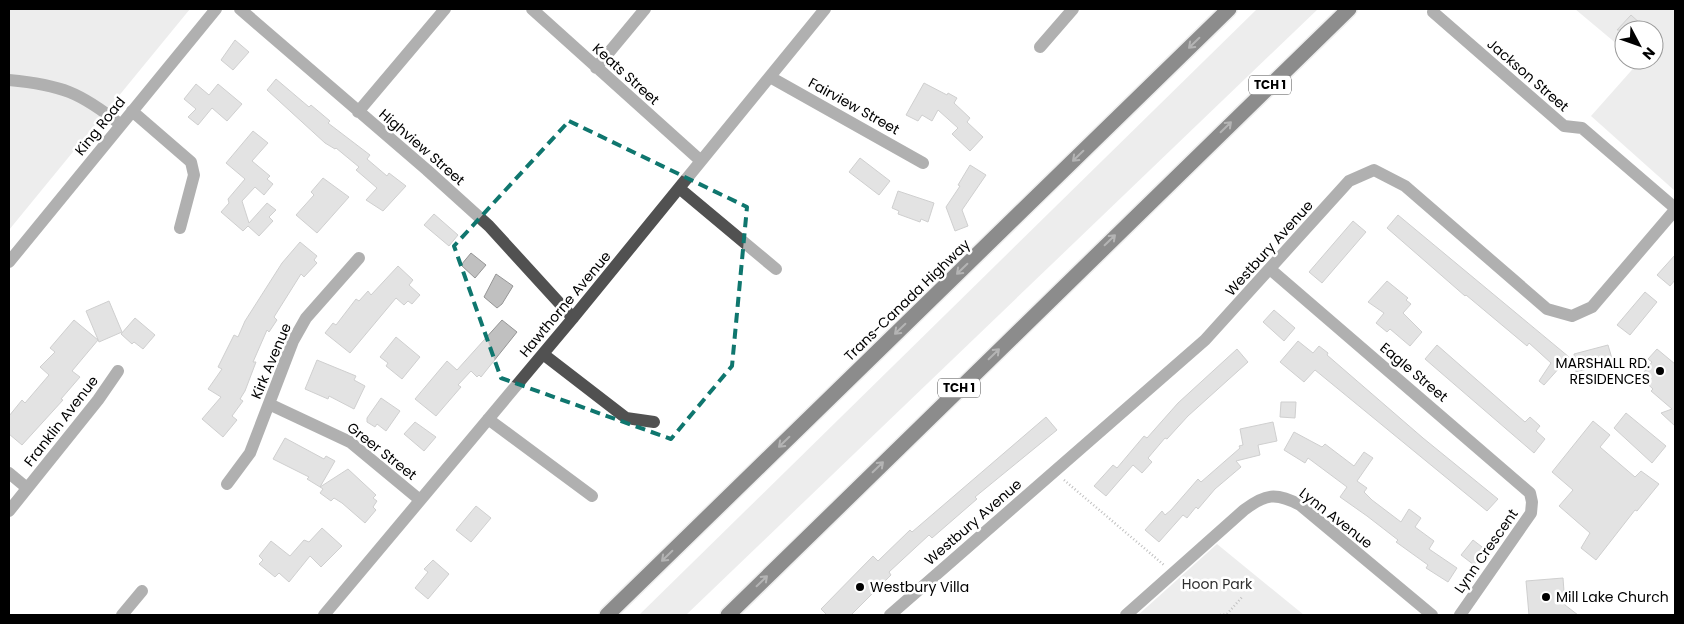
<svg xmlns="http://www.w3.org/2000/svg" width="1684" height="624" font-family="Poppins,sans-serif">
  <rect width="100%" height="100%" fill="#fff"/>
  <path fill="#d8d8d8" d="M9,9H190L9,230Z
    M1257,9H1318L686,615H639Z
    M1575,9H1675V191L1591,116L1638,63L1635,60H1654V30H1624V50Z
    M1217,544L1304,615H1138Z"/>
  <path fill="#c0c0c0" stroke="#959595" d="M1631,15L1642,25L1638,30H1617Z
    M235,40L249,52L233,70L221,60Z
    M276,79L309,107L311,105L330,121L328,123L370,155L367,159L387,176L389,173L406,186L383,211L366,200L377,188L356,170L359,167L336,148L335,149L325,143L267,90Z
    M924,83L947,95L948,93L957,98L954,103L970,118L967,122L983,137L970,151L952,134L958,128L938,110L932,121L922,115L918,121L906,115Z
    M196,84L209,95L218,84L242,104L227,121L212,108L198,125L188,117L196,109L184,99Z
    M253,131L268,143L252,161L270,176L267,179L273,184L264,195L255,187L242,201L249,223L267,203L276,210L269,217L273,221L259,236L248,226L243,231L221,212L229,203L228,199L245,179L226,163Z
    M860,158L890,181L879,195L849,172Z
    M970,165L986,175L962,210L968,226L955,231L946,207L960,186L958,185Z
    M323,178L349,197L317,233L296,215L314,195L311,192Z
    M898,191L934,203L928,222L921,219L920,222L898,214L899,211L892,208Z
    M434,214L458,235L449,246L424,225Z
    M1398,215L1569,357L1544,385L1539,381L1551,363L1529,343L1527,346L1466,295L1465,296L1387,228Z
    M1353,221L1366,232L1322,283L1309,272Z
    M300,242L317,256L314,260L317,263L304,277L301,274L274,317L277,320L269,332L267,330L253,362H256L245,391L240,399L243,401L232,416L237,420L223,437L202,419L221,397L208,389L222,369L218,367L234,335L238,337L245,321L282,263Z
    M471,253L486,265L475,278L461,265Z
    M1675,255V280L1670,286L1657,275Z
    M398,266L413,280L409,285L420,295L412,304L408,301L404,305L396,298L350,353L325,333L333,323L336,325L356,299L359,301L368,291L371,295Z
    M496,274L513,286L502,304L497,308L484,297Z
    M1387,281L1408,298L1406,300L1411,304L1403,313L1422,332L1410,346L1390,329L1387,332L1376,323L1384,313L1368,302Z
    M1645,292L1657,302L1630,335L1617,325Z
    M109,301L122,332L99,342L86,311Z
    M1274,310L1295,328L1284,341L1263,322Z
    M135,318L155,335L143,349L134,342L132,344L121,334Z
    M74,320L98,340L72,371L80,377L61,399L63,400L22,445L9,434V416L22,400L25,403L49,375L40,367L55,352L50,348Z
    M502,320L517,332L481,377L479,375L477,377L471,371L458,385L461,387L436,416L415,399L447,361L457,370Z
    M396,337L420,357L402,379L386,366L388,363L380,357Z
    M1298,341L1313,353L1319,346L1328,353L1327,355L1423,438L1498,499L1487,511L1315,370L1304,382L1280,362Z
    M1437,345L1525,422L1530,417L1540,426L1536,431L1545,439L1534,453L1425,359Z
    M1608,345L1613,362L1576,372L1574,354Z
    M1237,349L1248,362L1188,416L1167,439L1165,438L1148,458L1152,462L1142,473L1133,465L1106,496L1094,486L1113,465L1117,468L1144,436L1147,438L1178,403Z
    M1657,349L1675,364V426L1661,413L1672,409L1651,391L1653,389L1640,377L1652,362L1648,359Z
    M317,360L356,376L354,380L365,386L354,409L329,396L328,399L305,389Z
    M381,398L400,411L386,431L377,424L375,427L367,422V418Z
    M1281,402H1296L1295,418L1280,417Z
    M1626,413L1666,446L1652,463L1614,428Z
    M1046,417L1057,430L975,497L977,499L932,538L929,535L889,572L891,575L851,615H827L821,609L873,556L878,561L910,530L912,532Z
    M1593,421L1610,435L1600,447L1635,477L1641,471L1659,484L1637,511L1635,510L1596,560L1581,548L1590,533L1559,506L1573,490L1552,472Z
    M415,422L436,437L424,451L404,434Z
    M1273,422L1277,441L1258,445L1260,455L1236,461L1241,467L1215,489L1198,509L1196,507L1187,518L1183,515L1159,542L1145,530L1162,511L1165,515L1171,510L1198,479L1201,482L1240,448L1239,446L1243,445L1240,429Z
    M1294,432L1322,447L1325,444L1354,466L1364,452L1373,458L1357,481L1367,488L1364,492L1372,500L1401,522L1409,509L1421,518L1415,527L1434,541L1429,549L1457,568L1448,582L1426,568L1428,565L1396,542L1398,540L1367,516L1340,497L1347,487L1308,458L1305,463L1284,450Z
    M285,438L324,459L326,456L335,461L320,487L307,479L309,477L273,459Z
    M348,469L376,495L373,498L377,501L373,507L376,510L365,523L342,503L334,498L331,501L320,493L323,489L320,487Z
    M476,506L491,518L471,542L456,530Z
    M322,528L342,546L321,567L310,556L289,582L279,573L275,577L259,564L263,560L259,556L271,541L290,556L304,540L309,542Z
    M1473,540L1486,550L1474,565L1461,555Z
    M433,560L449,574L428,599L415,588L428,572L424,569Z
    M1563,578L1565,605L1578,615H1529L1526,581Z"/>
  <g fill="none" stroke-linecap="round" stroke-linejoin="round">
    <defs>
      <path id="highway" d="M607,615L1229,9
        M728,615L1349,9"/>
    </defs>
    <use href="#highway" stroke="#dbdbdb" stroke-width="18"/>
    <path stroke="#737373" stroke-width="2.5" stroke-dasharray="1 2.5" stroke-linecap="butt" d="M1064,480L1164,565
      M1220,615L1227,614L1243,596"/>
    <path stroke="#515151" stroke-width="12" d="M240,9L427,170L489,226L573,318
      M532,9L701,161
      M1433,12L1564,126L1582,128L1675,208
      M1040,47L1073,9
      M596,68L645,9
      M770,77L923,163
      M9,80C61,85 80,92 121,125
      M132,111L191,162L194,175L180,228
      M358,112L445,9
      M679,188L776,269
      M9,262L216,9
      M1270,269L1530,493L1532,502L1531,513L1460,615
      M543,354L626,418L654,422
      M269,404L350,442L420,500
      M488,419L592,496
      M9,473L27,488
      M227,484L250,453L293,341L306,318L359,258
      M9,511L98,400L118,371
      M122,615L142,591
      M324,615L573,318L825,9
      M890,615L1205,340L1349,181L1374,170L1405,186L1547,309L1572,316L1592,307L1675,210
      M1126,615L1244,510C1265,494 1276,492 1300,505L1432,615"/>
    <use href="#highway" stroke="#000" stroke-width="15"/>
  </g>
  <defs><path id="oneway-shaft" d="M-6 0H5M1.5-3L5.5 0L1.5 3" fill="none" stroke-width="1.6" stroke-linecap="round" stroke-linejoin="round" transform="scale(1.25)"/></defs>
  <g stroke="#595959">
    <use href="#oneway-shaft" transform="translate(1194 43) rotate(136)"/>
    <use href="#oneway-shaft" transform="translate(1226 127) rotate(-44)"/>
    <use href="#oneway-shaft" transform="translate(1078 156) rotate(136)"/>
    <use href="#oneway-shaft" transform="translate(1110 240) rotate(-44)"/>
    <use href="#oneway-shaft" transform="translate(962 269) rotate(136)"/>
    <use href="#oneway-shaft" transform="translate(900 329) rotate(136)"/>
    <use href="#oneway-shaft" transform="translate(994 354) rotate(-44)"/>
    <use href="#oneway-shaft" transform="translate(784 442) rotate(136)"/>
    <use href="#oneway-shaft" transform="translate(878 467) rotate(-44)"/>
    <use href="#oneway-shaft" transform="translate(667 556) rotate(136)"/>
    <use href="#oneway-shaft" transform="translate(762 581) rotate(-44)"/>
  </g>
  <path d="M0 0H1684V624H0ZM569,121L747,207L732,366L671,439L501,378L454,246Z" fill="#fff" fill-opacity=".55" fill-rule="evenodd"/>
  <path fill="none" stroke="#0f766e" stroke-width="4" stroke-dasharray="10 6" stroke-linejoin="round" d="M569,121L747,207L732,366L671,439L501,378L454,246Z"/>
  <g fill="#000" stroke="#fff" stroke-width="2">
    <circle cx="1660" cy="371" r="5"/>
    <circle cx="860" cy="587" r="5"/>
    <circle cx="1546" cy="597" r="5"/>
  </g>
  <g text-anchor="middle" stroke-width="5" stroke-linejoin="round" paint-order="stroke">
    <g fill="#fff" stroke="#4c4c4c" stroke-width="1">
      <rect x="1249" y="75.5" width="42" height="19" rx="4"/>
      <rect x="938" y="378.5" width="42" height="19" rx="4"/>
    </g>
    <g font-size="12" font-weight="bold" fill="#000">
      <text x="1270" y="89">TCH 1</text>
      <text x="959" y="392">TCH 1</text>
    </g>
    <g font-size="14" fill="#000" stroke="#fff">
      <text transform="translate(626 74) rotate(42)" y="5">Keats Street</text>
      <text transform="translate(1528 75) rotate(41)" y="5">Jackson Street</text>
      <text transform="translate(854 106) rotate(29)" y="5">Fairview Street</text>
      <text transform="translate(100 126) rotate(-51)" y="5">King Road</text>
      <text transform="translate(422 147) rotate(41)" y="5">Highview Street</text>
      <text transform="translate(1269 248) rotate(-48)" y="5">Westbury Avenue</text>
      <text transform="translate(907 300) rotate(-44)" y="5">Trans-Canada Highway</text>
      <text transform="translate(565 304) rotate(-50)" y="5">Hawthorne Avenue</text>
      <text transform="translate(271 361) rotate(-67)" y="5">Kirk Avenue</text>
      <text transform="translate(1414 372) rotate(40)" y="5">Eagle Street</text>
      <text transform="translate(61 421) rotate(-52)" y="5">Franklin Avenue</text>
      <text transform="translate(382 451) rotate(38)" y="5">Greer Street</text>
      <text transform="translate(1336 518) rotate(38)" y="5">Lynn Avenue</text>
      <text transform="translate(973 522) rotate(-41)" y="5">Westbury Avenue</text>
      <text transform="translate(1486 551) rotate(-55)" y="5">Lynn Crescent</text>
    </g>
    <g font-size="14" fill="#000" stroke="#fff" text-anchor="start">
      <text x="1650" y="368" text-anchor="end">MARSHALL RD.<tspan x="1650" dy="16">RESIDENCES</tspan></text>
      <text x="870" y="592">Westbury Villa</text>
      <text x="1556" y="602">Mill Lake Church</text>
    </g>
    <g font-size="14" fill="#2f2f2f" stroke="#fff">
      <text x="1217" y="589">Hoon Park</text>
    </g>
  </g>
  <rect width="1684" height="624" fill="none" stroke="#000000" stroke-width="20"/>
  <g transform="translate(1639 45) rotate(131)"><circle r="24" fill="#ffffff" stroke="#999999"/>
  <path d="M0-4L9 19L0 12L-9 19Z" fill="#000000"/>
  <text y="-8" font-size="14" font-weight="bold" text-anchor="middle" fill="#000000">N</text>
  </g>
</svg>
